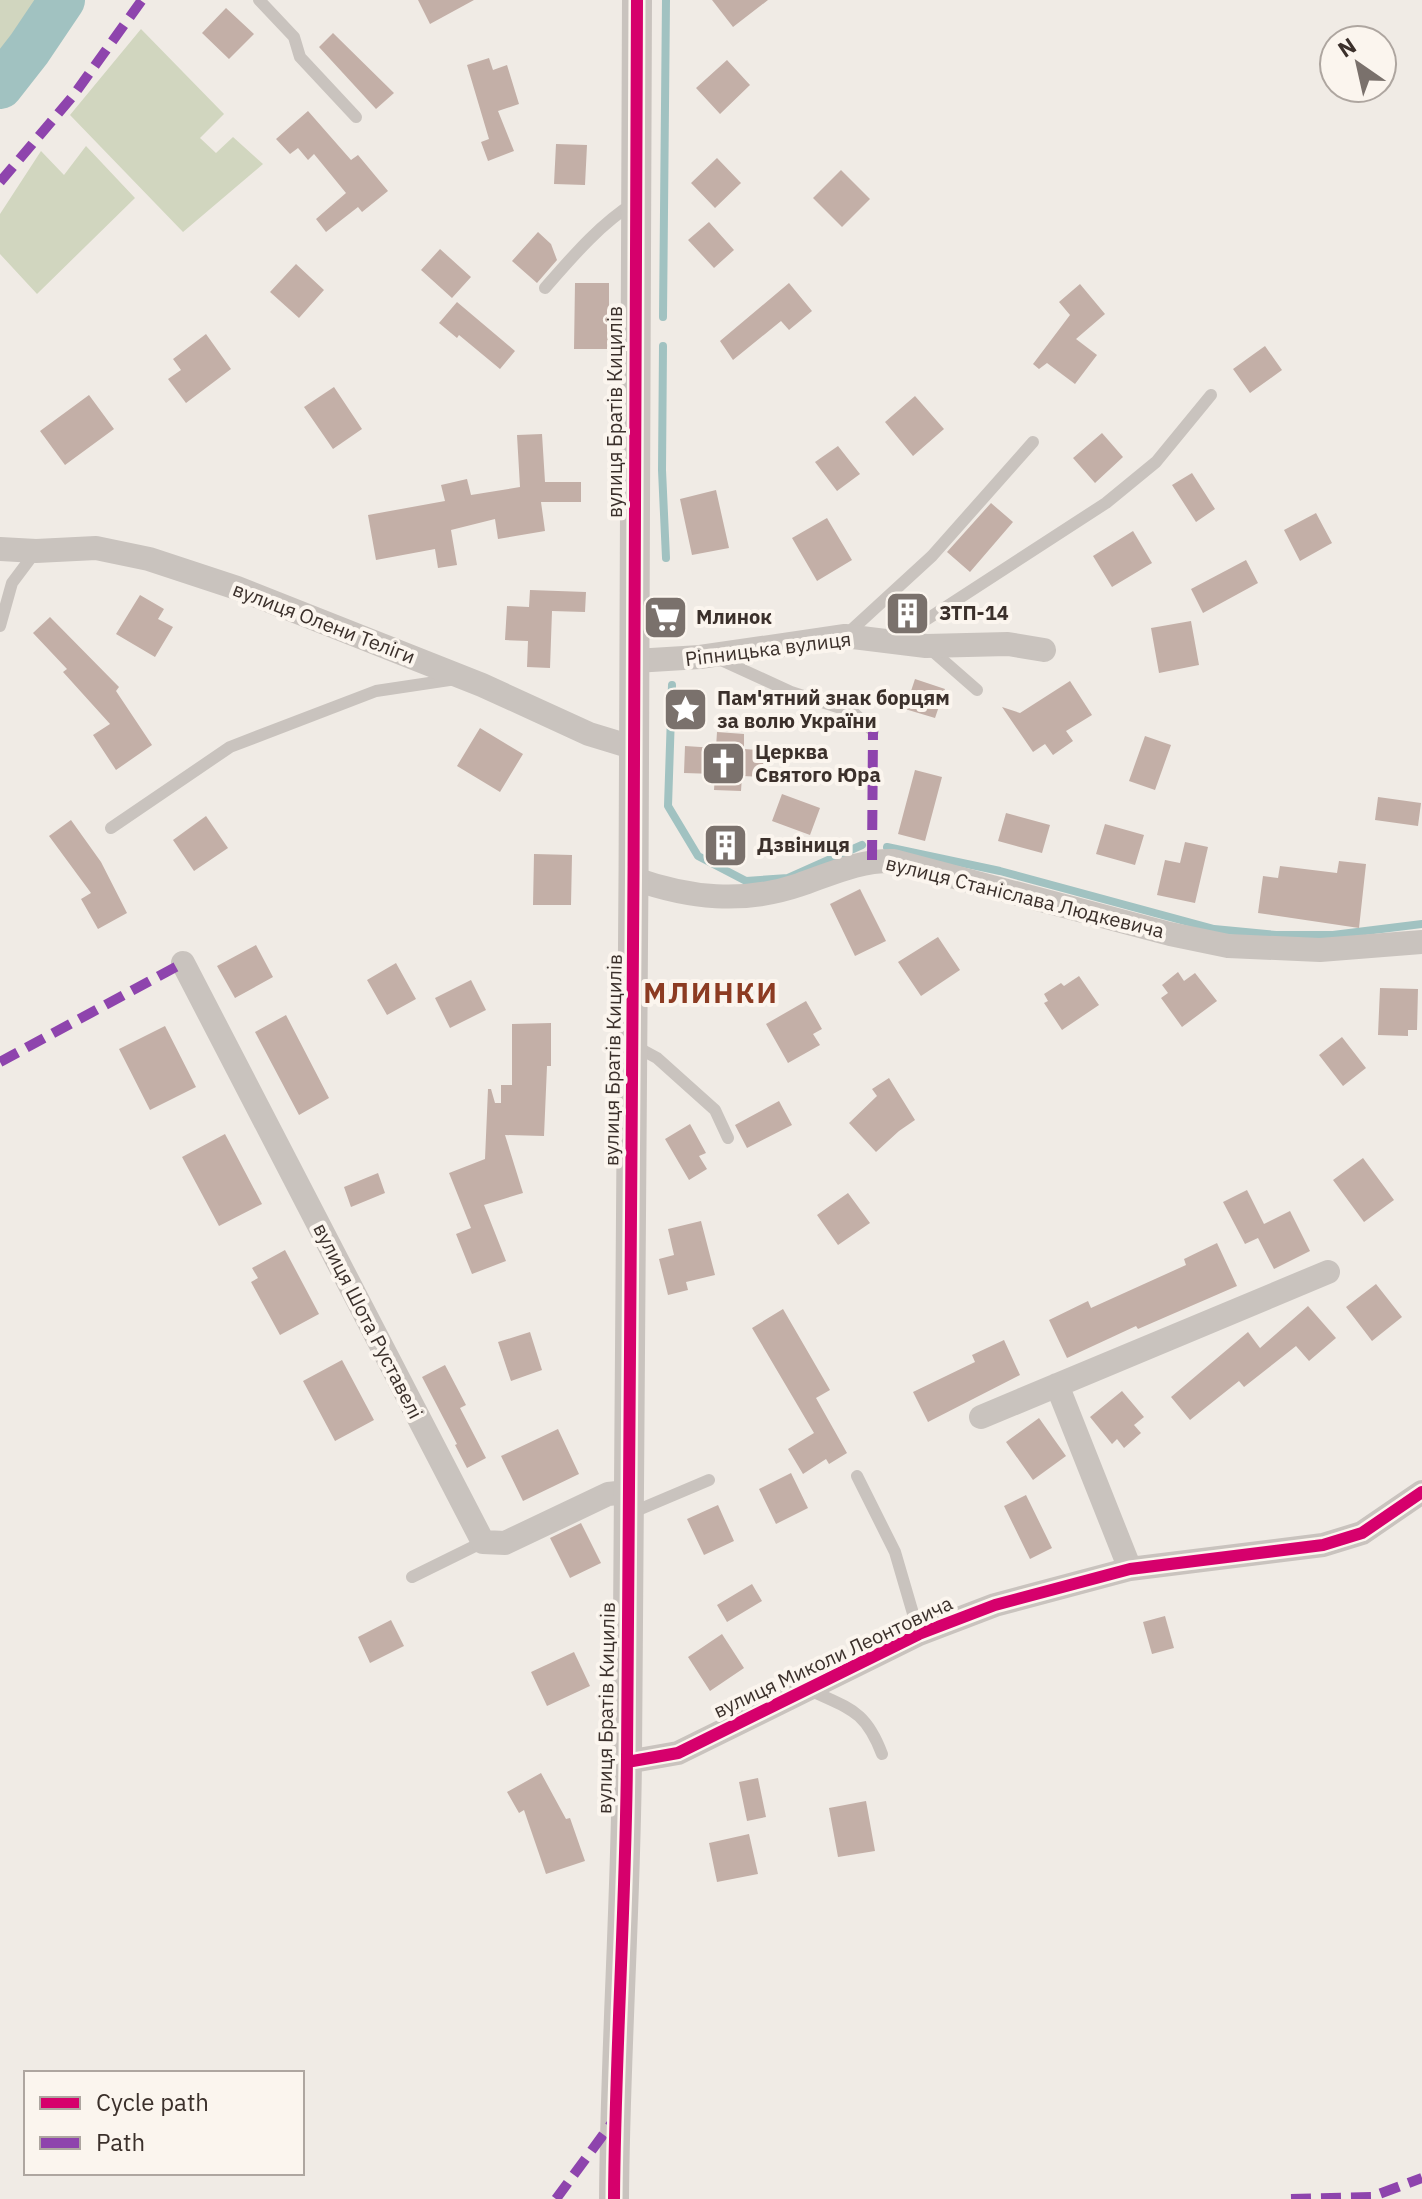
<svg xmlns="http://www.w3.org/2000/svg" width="1422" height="2199" font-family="'IBM Plex Sans',sans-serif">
  <rect width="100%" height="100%" fill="#f0ebe5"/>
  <path fill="#d1d6bf" d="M0,0H41L0,60Z
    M141,29L224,114L200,138L216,153L233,137L263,164L183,232L70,115Z
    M86,146L135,198L37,294L0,254V214L41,151L64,175Z"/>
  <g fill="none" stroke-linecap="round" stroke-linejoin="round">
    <path stroke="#a1c2c1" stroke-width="8" d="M663,317L666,0
      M663,346L662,470L666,558
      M672,685L668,806L698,856L746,881L788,878L862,845
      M887,847L1000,871L1214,929L1276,935H1333L1422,924"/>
    <path stroke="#a1c2c1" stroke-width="46" d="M0,86L29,49L62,0"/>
  </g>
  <path fill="#c3afa7" d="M418,0H474L430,24Z
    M712,0H768L733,27Z
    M226,8L254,34L229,59L202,33Z
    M333,33L394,93L376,109L319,47Z
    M489,58L493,70L507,65L519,104L498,111L514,151L488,161L481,142L489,139L467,65Z
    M727,60L750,85L720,114L696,88Z
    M308,111L351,160L358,155L388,191L362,212L358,207L326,232L316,219L346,193L314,154L308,160L298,148L290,154L276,139Z
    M556,144L587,145L585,185L554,184Z
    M717,158L741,183L715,208L691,183Z
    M841,170L870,199L842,227L813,198Z
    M709,222L734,250L714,268L688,240Z
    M538,232L551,244L557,260L537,283L512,261Z
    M440,249L471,277L452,298L421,270Z
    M296,264L324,290L299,318L270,292Z
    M575,283H609V349H574Z
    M789,283L812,311L789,330L781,321L733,360L720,341Z
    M1080,284L1105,314L1076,339L1097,355L1075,384L1047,363L1039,369L1033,364L1070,315L1059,302Z
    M457,302L515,351L500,369L459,335L457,338L439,323Z
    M206,334L231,369L186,403L168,379L181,370L173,359Z
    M1265,346L1282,370L1250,393L1233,369Z
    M334,387L362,429L333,449L304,407Z
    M89,395L114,429L65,465L40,431Z
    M915,396L944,429L913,456L885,422Z
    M1102,433L1123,457L1095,483L1073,458Z
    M542,434L545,482H581V502H541L545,531L498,539L495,519L451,530L457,565L438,568L435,549L376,560L368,515L445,501L441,485L467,479L471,495L520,487L517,435Z
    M838,446L860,474L837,491L815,462Z
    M1192,473L1215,509L1196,522L1172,485Z
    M716,490L729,548L692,555L680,499Z
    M991,503L1013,522L970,572L947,552Z
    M1316,513L1332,543L1300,561L1284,530Z
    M827,518L852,560L817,581L792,538Z
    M1133,531L1152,563L1112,587L1093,556Z
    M1246,560L1258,583L1203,613L1191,589Z
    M530,590L586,592L585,612L552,611L550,668L527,667L528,641L505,640L507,606L529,607Z
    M140,595L164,609L158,619L173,627L155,657L116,634Z
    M50,617L119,687L116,691L152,745L116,770L93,735L110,724L63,672L67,669L33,633Z
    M1191,621L1199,665L1159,673L1151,628Z
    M915,679L945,689L935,718L905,709Z
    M1070,681L1092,715L1066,731L1073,741L1053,755L1045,744L1033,752L1002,707L1020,713Z
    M480,728L523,754L500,792L457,766Z
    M717,732L744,734V749L758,750L765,757L764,777L742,776L741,791L714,790L715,774L684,773L685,746L716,748Z
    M1145,736L1171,745L1155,790L1129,781Z
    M915,770L942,777L925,841L898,834Z
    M782,794L820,808L810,835L772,821Z
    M1378,797L1421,803L1418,826L1375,820Z
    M1006,813L1050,825L1042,853L998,841Z
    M206,816L228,848L194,871L173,840Z
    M71,820L101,862L127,913L98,929L81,899L91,893L49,836Z
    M1105,824L1144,835L1135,865L1096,854Z
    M1185,842L1208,847L1195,903L1157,895L1165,860L1180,863Z
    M534,854L572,855L571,905H533Z
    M1339,861L1366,864L1359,928L1258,913L1263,876L1278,878L1280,866L1337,873Z
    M860,889L886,941L855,956L830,904Z
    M938,937L960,970L921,996L898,962Z
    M256,945L273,977L235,998L217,966Z
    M396,963L416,999L387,1015L367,980Z
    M1178,972L1184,981L1195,973L1217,1001L1182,1027L1161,998L1168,993L1162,985Z
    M1079,976L1099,1005L1062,1030L1044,1003L1048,1001L1044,994L1061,983L1064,986Z
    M471,980L486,1010L450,1028L435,998Z
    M1380,988L1418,989L1417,1030H1408V1036L1378,1035Z
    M806,1001L822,1029L813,1034L820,1045L788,1063L766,1024Z
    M286,1015L329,1098L299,1115L255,1032Z
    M551,1023V1066H547L544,1136L505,1135L523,1193L484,1205L506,1261L472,1274L456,1234L471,1228L449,1173L485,1159L488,1089H491L495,1103H501V1085H512V1024Z
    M165,1026L196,1087L150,1110L119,1049Z
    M1342,1037L1366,1068L1343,1086L1319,1055Z
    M889,1078L915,1120L899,1131L876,1152L849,1123L877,1096L872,1089Z
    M779,1101L792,1125L747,1148L735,1125Z
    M690,1124L706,1153L699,1156L707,1169L689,1180L665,1139Z
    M225,1134L262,1204L219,1226L182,1157Z
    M1363,1158L1394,1200L1364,1222L1333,1180Z
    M378,1173L385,1193L351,1207L344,1187Z
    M1247,1190L1264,1224L1290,1211L1310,1251L1274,1269L1258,1238L1245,1244L1223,1202Z
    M848,1193L870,1223L838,1245L817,1215Z
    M701,1221L715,1275L686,1282L688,1290L668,1295L659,1259L674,1255L668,1229Z
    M1217,1243L1237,1286L1138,1329L1136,1326L1067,1358L1049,1320L1088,1301L1091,1308L1186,1265L1184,1259Z
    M285,1250L319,1314L280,1335L251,1282L258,1278L252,1268Z
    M1376,1284L1402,1317L1372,1341L1346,1307Z
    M1308,1306L1336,1338L1309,1361L1296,1346L1244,1387L1239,1381L1190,1420L1171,1397L1248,1332L1260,1348Z
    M783,1309L830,1390L816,1398L847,1453L829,1464L826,1459L803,1474L788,1449L814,1433L752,1328Z
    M530,1332L542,1370L511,1381L498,1342Z
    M1004,1340L1020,1375L928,1422L913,1392L975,1362L972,1355Z
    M342,1360L374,1420L335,1441L303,1381Z
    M445,1365L466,1405L460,1408L486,1458L467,1468L455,1445L457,1444L422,1377Z
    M1122,1391L1144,1417L1134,1425L1141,1433L1124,1448L1117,1439L1112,1444L1090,1417Z
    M1039,1418L1066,1456L1033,1480L1006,1442Z
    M558,1429L579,1474L523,1501L501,1456Z
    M791,1473L808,1508L776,1524L759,1489Z
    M1026,1495L1052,1548L1030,1559L1004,1506Z
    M718,1505L734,1541L704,1555L687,1519Z
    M581,1523L601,1563L570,1578L550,1538Z
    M752,1584L762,1601L727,1622L717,1605Z
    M1165,1616L1174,1648L1152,1654L1143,1622Z
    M391,1620L404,1646L370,1663L358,1637Z
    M722,1634L744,1668L710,1691L688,1657Z
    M574,1652L590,1686L547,1706L531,1672Z
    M541,1773L566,1819L570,1818L585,1861L546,1874L524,1810L519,1813L507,1792Z
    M758,1778L766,1817L747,1821L739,1782Z
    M866,1801L875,1851L838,1857L829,1808Z
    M749,1834L758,1874L717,1882L709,1843Z"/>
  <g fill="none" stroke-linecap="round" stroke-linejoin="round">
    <path stroke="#c9c3be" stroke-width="12" d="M259,0L294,37L300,57L356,117
      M545,288C573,256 599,225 635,202
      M0,626L12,583L36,551
      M847,634L932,556L1033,442
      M895,640L1106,503L1156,462L1211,395
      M929,648L977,690
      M719,659L791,692L853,712L873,731
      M111,828L230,747L376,691L456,679
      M633,1045L657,1058L715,1110L728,1138
      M857,1476L895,1552L919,1634
      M631,1513L709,1480
      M412,1577L483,1542
      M808,1689C849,1709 865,1709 882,1754"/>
    <path stroke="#c9c3be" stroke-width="24" d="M0,549L36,551L96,548L149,559L237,588L482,685L589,734L635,748
      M635,661L700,657L845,636L926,646L1008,644L1044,650
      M635,879C689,898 743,904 799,885C831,874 859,860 894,861L1170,934L1228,946L1320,950L1422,942
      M183,963L483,1542L505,1543L608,1494L627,1492
      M1057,1385L1130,1569
      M981,1417L1328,1272
      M627,1762L678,1753L919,1634L995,1605L1130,1569L1323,1545L1362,1533L1422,1492"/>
    <path stroke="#c9c3be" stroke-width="30" d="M614,2199C615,2052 626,1904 627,1757C631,1171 637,586 637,0"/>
    <path stroke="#8e44ad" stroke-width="10" stroke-dasharray="20 10" stroke-linecap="butt" d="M0,182L73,96L142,0
      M872,860L873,731
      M0,1062L183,963
      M556,2199L614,2120
      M1291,2199L1371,2197L1422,2178"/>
    <defs>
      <path id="cycleway" d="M627,1762L678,1753L919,1634L995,1605L1130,1569L1323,1545L1362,1533L1422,1492
        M614,2199C615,2052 626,1904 627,1757C631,1171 637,586 637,0"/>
    </defs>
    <use href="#cycleway" stroke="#fbf5ee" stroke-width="17"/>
    <use href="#cycleway" stroke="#d6006c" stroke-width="12"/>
  </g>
  <defs>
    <symbol id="building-square" viewBox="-11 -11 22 22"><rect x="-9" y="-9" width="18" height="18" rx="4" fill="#7a716c" stroke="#fbf5ee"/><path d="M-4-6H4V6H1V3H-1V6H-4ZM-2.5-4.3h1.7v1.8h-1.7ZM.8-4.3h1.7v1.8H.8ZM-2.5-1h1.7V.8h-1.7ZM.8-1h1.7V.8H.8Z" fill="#fff"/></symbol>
    <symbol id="supermarket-square" viewBox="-11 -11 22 22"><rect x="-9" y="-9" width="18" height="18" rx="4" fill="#7a716c" stroke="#fbf5ee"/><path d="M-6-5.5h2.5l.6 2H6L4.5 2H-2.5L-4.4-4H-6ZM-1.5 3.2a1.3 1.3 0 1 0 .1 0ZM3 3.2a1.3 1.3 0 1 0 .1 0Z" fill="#fff"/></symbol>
    <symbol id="sight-square" viewBox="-11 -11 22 22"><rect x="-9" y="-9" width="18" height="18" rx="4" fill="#7a716c" stroke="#fbf5ee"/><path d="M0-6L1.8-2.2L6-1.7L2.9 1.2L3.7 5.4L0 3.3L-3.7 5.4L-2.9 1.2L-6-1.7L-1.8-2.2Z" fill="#fff"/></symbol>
    <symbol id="church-square" viewBox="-11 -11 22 22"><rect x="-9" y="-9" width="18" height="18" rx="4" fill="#7a716c" stroke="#fbf5ee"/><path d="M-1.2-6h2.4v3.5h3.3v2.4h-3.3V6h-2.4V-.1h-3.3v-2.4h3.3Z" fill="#fff"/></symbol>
  </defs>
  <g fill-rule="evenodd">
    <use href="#building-square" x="882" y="588" width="51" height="51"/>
    <use href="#supermarket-square" x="640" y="592" width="51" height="51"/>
    <use href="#sight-square" x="660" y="684" width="51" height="51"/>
    <use href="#church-square" x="698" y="738" width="51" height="51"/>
    <use href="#building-square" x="700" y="820" width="51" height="51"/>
  </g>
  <g text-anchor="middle" stroke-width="8" stroke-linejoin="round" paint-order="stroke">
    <g font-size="20" fill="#3b302b" stroke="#fbf5ee">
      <text transform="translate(615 412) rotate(-90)" y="7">вулиця Братів Кицилів</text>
      <text transform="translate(324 623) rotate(21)" y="7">вулиця Олени Теліги</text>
      <text transform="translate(768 649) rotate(-7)" y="7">Ріпницька вулиця</text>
      <text transform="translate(1025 897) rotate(14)" y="7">вулиця Станіслава Людкевича</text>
      <text transform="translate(613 1060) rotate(-89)" y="7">вулиця Братів Кицилів</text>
      <text transform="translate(368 1321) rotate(63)" y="7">вулиця Шота Руставелі</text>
      <text transform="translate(833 1657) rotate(-25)" y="7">вулиця Миколи Леонтовича</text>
      <text transform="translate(606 1708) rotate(-89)" y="7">вулиця Братів Кицилів</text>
    </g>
    <g font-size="20" font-weight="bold" fill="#3b302b" stroke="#fbf5ee" text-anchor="start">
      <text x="939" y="620">ЗТП-14</text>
      <text x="696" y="624">Млинок</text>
      <text x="717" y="705">Пам'ятний знак борцям<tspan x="717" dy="23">за волю України</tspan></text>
      <text x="755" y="759">Церква<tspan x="755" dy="23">Святого Юра</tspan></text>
      <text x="757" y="852">Дзвіниця</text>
    </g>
    <g font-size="28" font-weight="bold" letter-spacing="2" fill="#8c3b22" stroke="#fbf5ee">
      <text x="711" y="1003">МЛИНКИ</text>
    </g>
  </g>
  <rect x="24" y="2071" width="280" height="104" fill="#fbf5ee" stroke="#aea6a0" stroke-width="2"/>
  <rect x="40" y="2097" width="40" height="12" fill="#d6006c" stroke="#aea6a0" stroke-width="2"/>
  <text x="96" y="2111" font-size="24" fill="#3b302b">Cycle path</text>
  <rect x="40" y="2137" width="40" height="12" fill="#8e44ad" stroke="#aea6a0" stroke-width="2"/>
  <text x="96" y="2151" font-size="24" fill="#3b302b">Path</text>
  <g transform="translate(1358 64) rotate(326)"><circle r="38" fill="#fbf5ee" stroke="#aea6a0" stroke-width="2"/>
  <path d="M0-6L14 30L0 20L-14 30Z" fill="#7a716c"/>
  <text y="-12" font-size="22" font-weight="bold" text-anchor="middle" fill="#3b302b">N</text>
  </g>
</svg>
